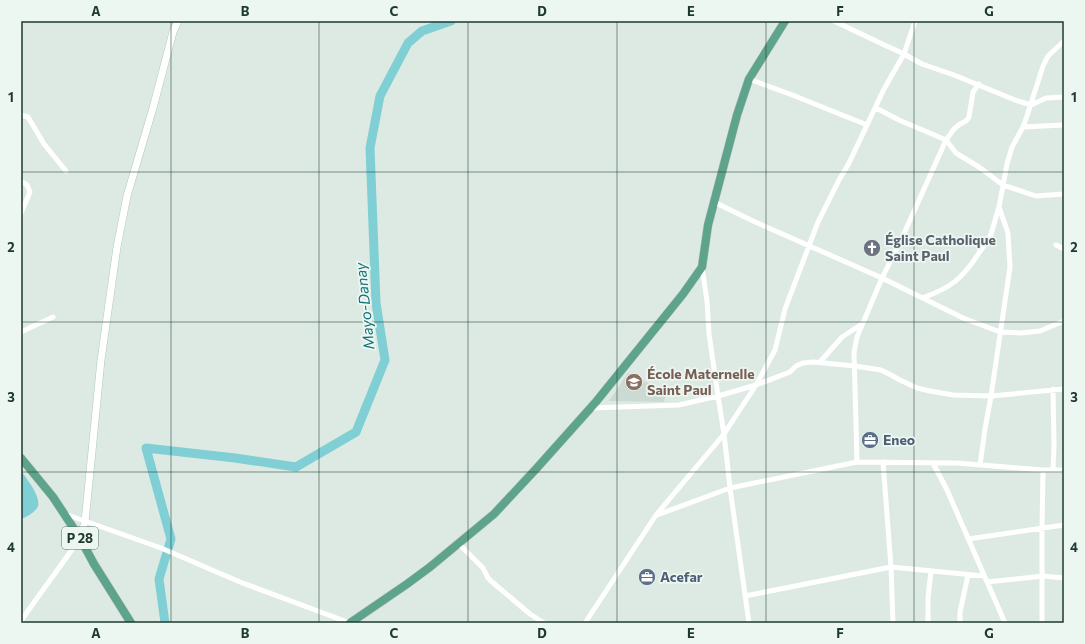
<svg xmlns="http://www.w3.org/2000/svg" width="1085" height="644" font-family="Commissioner,sans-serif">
  <rect width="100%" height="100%" fill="#ddeae3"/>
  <path fill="#cbdad2" d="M628,373L664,391L665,397L664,402L609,401Z"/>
  <path fill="#7fcfd4" d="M21,471C27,479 43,499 37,508C34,513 26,517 21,519Z"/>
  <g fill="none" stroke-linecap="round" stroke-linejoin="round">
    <path stroke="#7fcfd4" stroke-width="9" d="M165,623L159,579L171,539L146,448L235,458L296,467L356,432L385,360L376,303L370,148L380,96L408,43L422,31L451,21"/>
    <defs>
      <path id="secondary" d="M80,538L85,522L101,360L117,247L127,196L153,108L173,32L178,21"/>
      <path id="primary" d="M21,458L53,497L80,538L94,564L131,623
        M350,623L407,584L430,567L494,514L536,469L595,403L683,294L702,267L708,225L737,115L749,79L785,21"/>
    </defs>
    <use href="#secondary" stroke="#afcbbe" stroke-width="8"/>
    <use href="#primary" stroke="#bcc4c1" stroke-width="9"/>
    <path stroke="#fff" stroke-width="5" d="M834,21L876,41L904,54L922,64L954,75L1015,100L1031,105L1046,98L1064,97
      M749,79L795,96L867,125
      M876,108L899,120L946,140L956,153L979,167L1003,185L1036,196L1064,194
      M21,115L28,117L44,144L66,171
      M1023,127L1064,125
      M21,181L27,185L30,192L21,213
      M714,202L753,221L882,278L963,318L1000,332L1021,333L1040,331L1064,321
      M1056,245L1064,249
      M702,267L707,301L709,334L718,396L724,434L730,488L749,623
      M922,298C951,288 963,278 979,253C983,247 988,241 991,234C994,225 996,216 999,207
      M21,332L53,317
      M820,362L842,337L862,324
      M591,408L679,405L718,396L756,385L790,372L796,366L803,363L813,362L855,366L881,370L889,374L900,380L917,388L930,391L953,395L991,396L1064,389
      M857,462L854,352L857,337L882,278L902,238L946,140L954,129L960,124L966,121L969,117L973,92L979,84
      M883,462L891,567L893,623
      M933,463L947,490L1005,623
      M980,465L985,429L991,396L1010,267L1008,233L999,207L1007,164L1012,147L1023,127L1027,116L1043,66L1048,56L1064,41
      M1053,470L1054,446L1053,389
      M65,514L161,548L240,582L350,623
      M657,515L730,488L857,462L957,463L1043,470H1064
      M968,539L1064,525
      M458,543L483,568L488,578L491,581L530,614L544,623
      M987,582L1043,576L1064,578
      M745,596L891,567L984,576
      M21,621C40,593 61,566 80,538
      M585,623L656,515L724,434L756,385L775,350L785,309L818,222L839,180L849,163L867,125L884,89L904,54L915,21
      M928,623V598L931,571
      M960,623V612L968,575
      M1042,623V528L1043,470"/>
    <use href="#secondary" stroke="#fff" stroke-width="7"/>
    <use href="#primary" stroke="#5ea38b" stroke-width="8"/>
  </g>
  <path fill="none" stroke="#1e3a30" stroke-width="1" stroke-opacity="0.55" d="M171,21V623M319,21V623M468,21V623M617,21V623M766,21V623M914,21V623M21,172H1064M21,322H1064M21,472H1064"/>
  <defs>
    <symbol id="church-disc" viewBox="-11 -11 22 22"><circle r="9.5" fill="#6b7280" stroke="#edf7f1"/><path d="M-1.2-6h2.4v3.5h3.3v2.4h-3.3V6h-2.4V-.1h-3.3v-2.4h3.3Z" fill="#fff"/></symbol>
    <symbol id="school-disc" viewBox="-11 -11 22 22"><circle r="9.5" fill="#8d6e63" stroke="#edf7f1"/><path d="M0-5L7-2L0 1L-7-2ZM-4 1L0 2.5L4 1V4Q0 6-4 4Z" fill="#fff"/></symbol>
    <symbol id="office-disc" viewBox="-11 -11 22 22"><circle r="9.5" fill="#5c6f8a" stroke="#edf7f1"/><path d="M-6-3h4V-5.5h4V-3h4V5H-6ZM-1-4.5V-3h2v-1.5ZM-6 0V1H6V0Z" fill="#fff"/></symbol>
  </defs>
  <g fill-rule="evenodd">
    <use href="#church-disc" x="862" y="238" width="20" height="20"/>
    <use href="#school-disc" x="624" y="372" width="20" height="20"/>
    <use href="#office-disc" x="860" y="430" width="20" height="20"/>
    <use href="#office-disc" x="637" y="567" width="20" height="20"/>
  </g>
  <g text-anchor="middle" stroke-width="3.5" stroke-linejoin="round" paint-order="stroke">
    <rect fill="#edf7f1" stroke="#5c736a" stroke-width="1" x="62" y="527" width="36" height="22" rx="3"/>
    <g font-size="13" font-weight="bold" fill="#1e3a30">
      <text x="80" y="543">P 28</text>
    </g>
    <g font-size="14" font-weight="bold" fill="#5b616d" stroke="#edf7f1" text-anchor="start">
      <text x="885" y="245">Église Catholique<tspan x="885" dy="16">Saint Paul</tspan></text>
    </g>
    <g font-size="14" font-weight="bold" fill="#785e54" stroke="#edf7f1" text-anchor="start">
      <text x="647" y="379">École Maternelle<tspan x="647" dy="16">Saint Paul</tspan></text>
    </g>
    <g font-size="14" font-weight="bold" fill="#4e5e75" stroke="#edf7f1" text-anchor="start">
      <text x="883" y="445">Eneo</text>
      <text x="660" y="582">Acefar</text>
    </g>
    <g font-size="15" font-style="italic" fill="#147279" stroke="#edf7f1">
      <text transform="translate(365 306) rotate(-96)" y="5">Mayo-Danay</text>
    </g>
  </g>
  <rect width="1085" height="644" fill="none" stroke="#edf7f1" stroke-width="44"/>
  <rect x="22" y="22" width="1041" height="600" fill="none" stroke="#1e3a30" stroke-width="1.5"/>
  <g font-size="13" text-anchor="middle" font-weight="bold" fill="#1e3a30">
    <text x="96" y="16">A</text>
    <text x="245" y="16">B</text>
    <text x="394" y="16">C</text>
    <text x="542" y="16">D</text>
    <text x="691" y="16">E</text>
    <text x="840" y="16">F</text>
    <text x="989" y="16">G</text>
    <text x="11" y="102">1</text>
    <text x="1074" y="102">1</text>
    <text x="11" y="252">2</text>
    <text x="1074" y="252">2</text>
    <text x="11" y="402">3</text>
    <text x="1074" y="402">3</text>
    <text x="11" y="552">4</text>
    <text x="1074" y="552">4</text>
    <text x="96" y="638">A</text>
    <text x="245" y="638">B</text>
    <text x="394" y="638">C</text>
    <text x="542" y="638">D</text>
    <text x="691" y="638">E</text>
    <text x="840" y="638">F</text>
    <text x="989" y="638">G</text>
  </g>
</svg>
